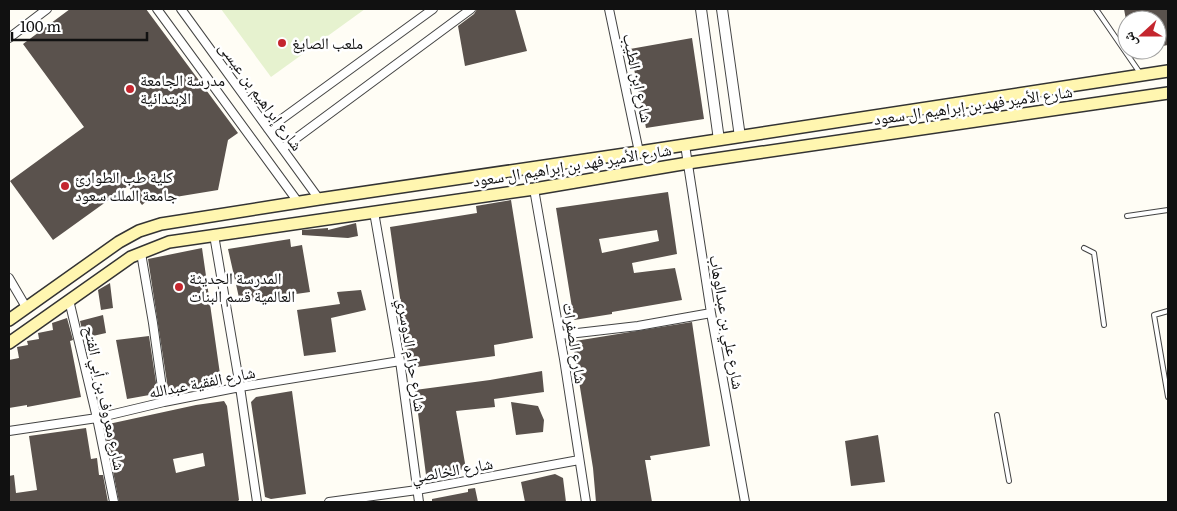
<svg xmlns="http://www.w3.org/2000/svg" width="1177" height="511" font-family="Literata,'Noto Naskh Arabic',serif">
  <rect width="100%" height="100%" fill="#fffdf5"/>
  <path fill="#e6f2cf" d="M221,9H365L271,77Z"/>
  <path fill="#5a524d" fill-rule="evenodd" d="M70,9H146L238,133L228,140L218,190L151,201L149,199L142,205L128,186L53,240L10,181L84,127L23,44Z
    M477,9H515L527,51L465,66L458,26L474,14Z
    M1124,9H1168V45L1157,47V20H1126Z
    M692,38L704,119L646,128L630,49Z
    M668,192L677,254L632,263L634,273L675,268L682,300L612,312V314L574,320L556,208ZM657,230L659,241L602,253L599,239Z
    M511,200L533,338L494,345L495,356L410,368L390,227L477,213L476,206Z
    M356,223L358,236L348,238L302,235V230L328,228V230Z
    M290,239L291,247L302,245L310,292L240,302L228,249Z
    M202,248L221,381L217,383L171,392L168,389L148,259Z
    M110,283L113,308L101,310L98,290Z
    M361,290L366,310L331,318L336,352L304,356L297,310L340,304L337,292Z
    M103,315L106,333L84,338L80,321Z
    M67,318L73,340L70,341L81,397L27,407V405L9,408V360L19,358L17,347L28,345L27,341L39,339L38,333L53,330L52,323Z
    M692,322L710,446L650,456L651,460H645L652,502H596L593,468L573,344L575,341Z
    M149,336L157,389L155,394L127,399L116,340Z
    M542,371L544,392L494,399L495,407L456,411L466,469L426,475L415,390L490,380Z
    M292,391L306,494L271,499L265,497L251,402L256,397Z
    M224,401L227,406L239,500L237,502H119L104,425L196,405ZM203,453L205,466L176,473L173,459Z
    M511,402L538,406L544,420L543,432L516,435Z
    M86,428L91,459L97,458L99,475H103L108,502H9V476L14,475L16,493L37,490L29,436Z
    M878,435L885,482L851,486L845,441Z
    M555,474L563,478L566,502H525L521,482Z
    M475,488L478,502H432V499L468,492V489Z"/>
  <g fill="none" stroke-linecap="round" stroke-linejoin="round">
    <defs>
      <path id="service" d="M1096,9L1140,73
        M1127,216L1168,210
        M1084,248L1094,253L1104,325
        M1168,311L1154,315L1168,397
        M997,415L1009,481"/>
      <path id="minor" d="M157,9L298,202
        M181,9L319,199
        M609,9L639,152
        M9,38L47,9
        M268,129L433,9
        M685,145L711,313L745,502
        M283,148L471,9
        M534,189L564,359L586,502
        M374,212L400,361L419,502
        M214,235L240,387L257,502
        M141,253L153,323L164,402
        M9,278L26,307
        M69,300L97,418L114,502
        M560,335L638,326L711,313
        M9,431L97,418L164,402L240,387L400,361
        M329,502L417,490L579,460"/>
      <path id="tertiary" d="M701,9L719,140
        M722,9L740,137"/>
      <path id="secondary" d="M9,320L119,242L139,231L161,224L319,199L639,152L1168,71
        M9,343L131,257L169,242L534,189L688,163L1168,93"/>
    </defs>
    <use href="#service" stroke="#444" stroke-width="6"/>
    <use href="#minor" stroke="#444" stroke-width="10"/>
    <use href="#tertiary" stroke="#444" stroke-width="12"/>
    <use href="#secondary" stroke="#333" stroke-width="14"/>
    <use href="#service" stroke="#fff" stroke-width="4"/>
    <use href="#minor" stroke="#fff" stroke-width="8"/>
    <use href="#tertiary" stroke="#fff" stroke-width="10"/>
    <use href="#secondary" stroke="#fff6b0" stroke-width="11"/>
  </g>
  <g fill="#c4262e" stroke="#fff" stroke-width="2">
    <circle cx="282" cy="43" r="5"/>
    <circle cx="130" cy="89" r="5"/>
    <circle cx="65" cy="186" r="5"/>
    <circle cx="179" cy="287" r="5"/>
  </g>
  <g text-anchor="middle" stroke-width="5" stroke-linejoin="round" paint-order="stroke">
    <g font-size="16" fill="#111" stroke="#fff" text-anchor="start">
      <text x="292" y="49">ملعب الصايغ</text>
      <text x="140" y="86">مدرسة الجامعة<tspan x="140" dy="18">الإبتدائية</tspan></text>
      <text x="75" y="183">كلية طب الطوارئ<tspan x="75" dy="18">جامعة الملك سعود</tspan></text>
      <text x="189" y="284">المدرسة الحديثة<tspan x="189" dy="18">العالمية قسم البنات</tspan></text>
    </g>
    <g font-size="16" fill="#111" stroke="#fff">
      <text transform="translate(638 78) rotate(78)" y="6">شارع ابن الطيب</text>
      <text transform="translate(261 96) rotate(54)" y="6">شارع إبراهيم بن عيسى</text>
      <text transform="translate(973 105) rotate(-8)" y="6">شارع الأمير فهد بن إبراهيم ال سعود</text>
      <text transform="translate(572 165) rotate(-9)" y="6">شارع الأمير فهد بن إبراهيم ال سعود</text>
      <text transform="translate(727 322) rotate(80)" y="6">شارع علي بن عبدالوهاب</text>
      <text transform="translate(575 343) rotate(81)" y="6">شارع الصفرات</text>
      <text transform="translate(412 355) rotate(81)" y="6">شارع حزام الدوسري</text>
      <text transform="translate(202 382) rotate(-11)" y="6">شارع الفقية عبدالله</text>
      <text transform="translate(105 398) rotate(78)" y="6">شارع معروف بن أبي الفتح</text>
      <text transform="translate(452 470) rotate(-10)" y="6">شارع الخالصي</text>
    </g>
  </g>
  <rect width="1177" height="511" fill="none" stroke="#111111" stroke-width="20"/>
  <g transform="translate(1142 35) rotate(249)"><circle r="24" fill="#ffffff" stroke="#a0a0a0"/>
  <path d="M0-4L9 19L0 12L-9 19Z" fill="#c4262e"/>
  <text y="-8" font-size="14" font-weight="bold" text-anchor="middle" fill="#111111">ش</text>
  </g>
  <path d="M12 32v8h135v-8" fill="none" stroke="#111111" stroke-width="2.5"/>
  <text x="20" y="32" font-size="15" fill="#111111" stroke="#ffffff" stroke-width="4" paint-order="stroke">100 m</text>
</svg>
